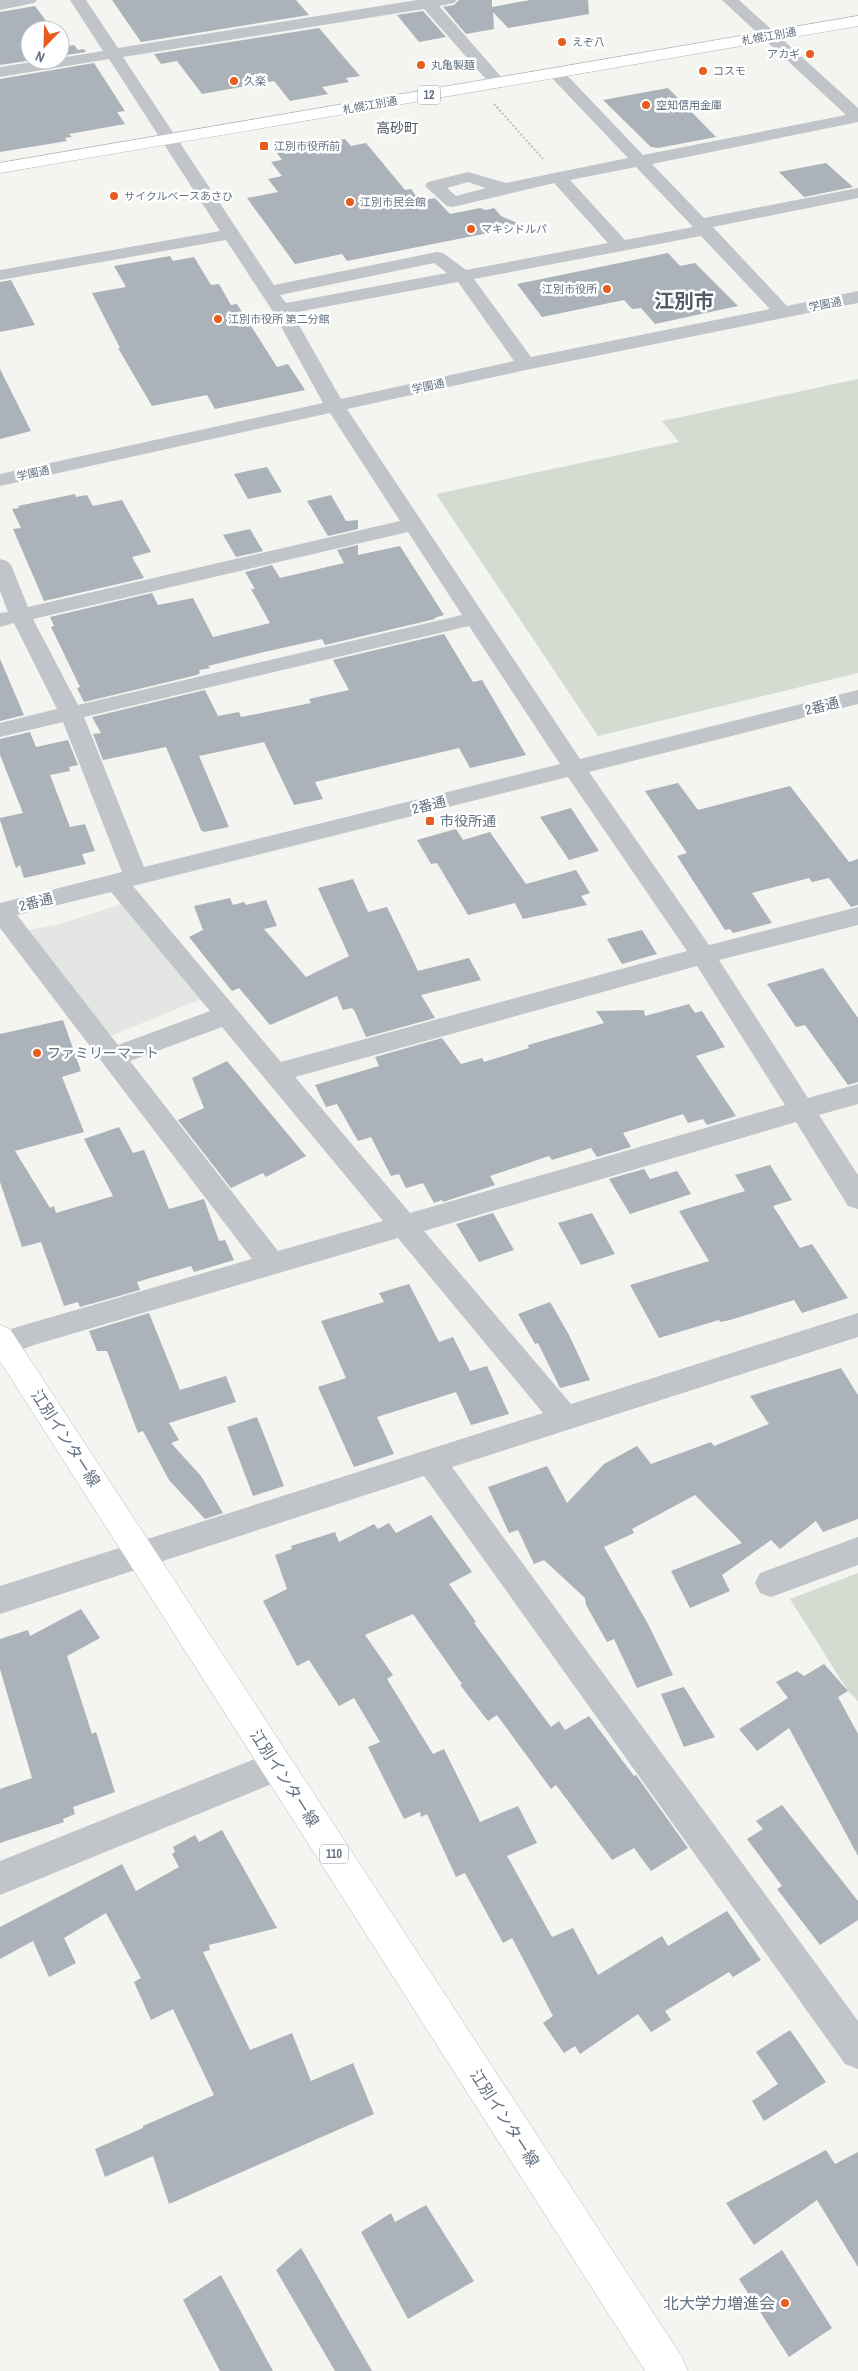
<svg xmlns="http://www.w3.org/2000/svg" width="858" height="2371" font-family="'Archivo Narrow','Noto Sans JP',sans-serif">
  <rect width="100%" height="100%" fill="#f4f4f0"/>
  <path fill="#e4e6e3" d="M122,904L204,998L108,1037L25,931L60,924Z"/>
  <path fill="#d4dbd1" d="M858,379V673L598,736L436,494L679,442L662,421Z
    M858,1573V1701L848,1691L790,1599Z"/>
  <path fill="#acb2b9" d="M112,0H296L309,15L141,42Z
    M459,0H492V7L530,0H588L589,14L508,28L493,12L494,29L466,34L443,7L454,5Z
    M35,6L53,30H30V60H33L0,65V12Z
    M423,11L446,37L419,42L397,15Z
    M319,28L360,76L346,78L349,82L322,87L328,94L290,101L274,81L202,94L177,61L161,64L154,54Z
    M60,41L63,47L74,45L78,50L84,49L86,52L60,56Z
    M94,63L125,111L117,112L125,124L69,134L72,137L65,138L67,141L0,152V79Z
    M668,88L716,137L658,148L651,147L603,100Z
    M345,139L351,146L366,143L405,190L411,189L420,201L435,198L450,214L480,208L486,210L494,208L501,216L524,226L347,261L342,254L295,264L247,198L278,192L268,179L282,176L271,162L282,160L276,152Z
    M826,163L853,187L804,197L779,172Z
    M668,253L680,266L695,263L738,306L655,324L641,308L632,309L624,300L542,317L517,284Z
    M170,256L173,261L194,257L211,285L219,284L231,305L237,304L277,367L288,364L305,390L215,409L207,395L152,406L118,348H120L92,293L126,287L114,266Z
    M11,280L35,325L0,332V282Z
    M0,369L31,431L0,439Z
    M267,467L282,492L248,499L234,474Z
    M75,494L76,497L87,495L93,506L122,500L151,552L132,557L144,578L44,601L13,529L21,528L12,509L19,508L18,506Z
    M331,495L346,521L358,520V529L328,536L307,501Z
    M250,529L263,551L236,557L223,535Z
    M358,545V555L400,546L444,615L434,618L435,619L325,645L322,639L260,653L208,666L210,668L199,670L200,673L197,675L84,702L77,688L80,687L51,627L54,626L50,617L152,593L158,605L193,598L213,637L270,623L251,589H255L245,572L272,565L280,578L344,563L337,550Z
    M444,634L473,682L482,680L526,755L470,768L459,748L315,782L323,799L294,805L264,742L199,756L229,827L204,832L201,830L166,747L103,760L93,734L101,733L92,717L205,690L218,716L239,712L241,717L311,703L309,699L349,690L333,660Z
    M0,659L24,715L0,721Z
    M30,732L36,747L68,740L78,765L69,767L70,771L50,775L70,827L85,824L95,851L82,854L86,864L24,878L20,865L16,868L0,820V818L23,813L0,755V739Z
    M678,783L698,810L790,786L849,862L858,859V905L851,907L829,878L812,882L809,878L752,893L772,923L733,933L730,929L725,930L677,856L687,853L645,791Z
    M571,808L599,851L569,860L540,817Z
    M456,829L463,840L490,832L526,884L576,870L590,893L581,896L587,905L523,919L515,903L468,915L437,863L431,864L417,840Z
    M353,879L368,912L387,907L418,971L469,958L481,980L421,995L435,1018L366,1037L355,1012L352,1008L343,1010L337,996L270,1025L239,988L232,991L189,937L203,930L194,906L230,898L233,905L244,902L246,905L266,900L277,926L264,929L306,977L349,956L318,888Z
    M642,930L657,954L622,964L607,939Z
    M823,968L858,1018V1082L848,1085L805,1025L796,1027L767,984Z
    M689,1004L695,1013L702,1011L725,1047L696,1056L736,1116L707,1125L703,1119L688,1123L683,1114L623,1133L631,1147L597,1157L591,1148L552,1160L549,1156L490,1176L495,1185L443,1202L442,1200L434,1203L423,1183L406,1188L399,1174L391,1176L371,1137L358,1141L337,1104L326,1107L315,1085L379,1066L375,1057L442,1038L461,1064L482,1058L484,1062L529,1048L528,1045L604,1023L596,1011L644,1010L645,1016Z
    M63,1020L81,1071L62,1077L84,1132L15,1151L50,1208L54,1206L56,1213L113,1196L84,1139L119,1127L133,1153L144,1150L169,1209L204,1199L219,1241L225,1240L234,1260L194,1272L191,1266L137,1282L140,1290L80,1307L78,1302L64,1306L41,1242L22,1247L0,1182V1034Z
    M227,1061L306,1156L266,1177L263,1173L231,1188L178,1120L204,1108L192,1078Z
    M770,1165L792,1200L773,1206L800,1248L812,1244L848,1298L802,1313L794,1300L730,1320L720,1322L719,1320L659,1338L630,1285L709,1261L679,1211L745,1191L735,1175Z
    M644,1169L650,1179L677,1171L691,1194L630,1214L609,1179Z
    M493,1213L514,1250L479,1262L456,1224Z
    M592,1213L615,1254L581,1265L558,1223Z
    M409,1284L439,1342L453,1337L470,1371L487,1366L509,1414L471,1425L456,1392L377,1417L394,1454L354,1467L318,1387L346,1378L321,1321L384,1302L379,1293Z
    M550,1302L569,1335L590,1380L560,1388L538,1343L535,1344L518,1314Z
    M149,1313L180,1390L226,1376L236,1402L169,1423L179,1440L171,1443L201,1476L223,1513L205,1519L169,1480L143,1431L138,1433L107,1351H97L89,1331Z
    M841,1368L858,1395V1519L823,1532L816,1521L780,1549L771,1540L722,1575L730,1591L690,1608L671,1571L742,1543L695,1495L632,1529L634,1533L604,1547L648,1624L673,1675L637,1688L614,1639L607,1642L586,1605L585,1598L544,1560L534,1564L518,1530L509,1533L488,1487L547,1466L567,1503L604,1464L637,1446L651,1464L711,1442L714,1446L769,1424L750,1396Z
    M257,1417L284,1486L253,1496L227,1427Z
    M431,1515L472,1572L449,1584L476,1622L474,1623L551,1727L559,1721L565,1730L589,1716L634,1776L636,1775L688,1848L651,1871L634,1848L612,1860L556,1785L551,1789L497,1715L488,1721L460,1685L462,1684L413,1614L365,1635L393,1675L387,1679L433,1754L444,1749L480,1822L518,1806L537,1843L507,1856L552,1937L573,1928L598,1975L662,1936L668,1946L727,1911L761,1960L733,1977L729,1972L665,2011L671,2020L651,2032L638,2014L580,2054L575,2046L564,2053L543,2023L553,2016L512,1938L503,1943L465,1873L456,1877L427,1814L421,1817L420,1812L404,1819L368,1747L380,1742L354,1698L339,1706L309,1660L297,1666L263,1601L287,1589L275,1555L292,1549L291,1546L335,1532L339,1542L374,1524L378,1529L389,1523L396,1533Z
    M81,1609L100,1638L67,1656L92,1734L96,1732L115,1792L73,1807L75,1814L63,1819L64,1822L0,1843V1789L32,1778L0,1669V1639L28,1630L30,1636Z
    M824,1664L848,1691L838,1697L858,1734V1856L789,1728L757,1751L739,1729L788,1698L776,1682L797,1671L804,1676Z
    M684,1687L715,1737L684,1747L661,1694Z
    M782,1805L858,1901V1920L820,1945L777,1889L782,1886L747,1839L763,1829L756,1821Z
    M222,1830L277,1928L209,1945L210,1950L203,1952L250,2050L292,2033L311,2081L353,2063L374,2114L169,2204L153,2156L105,2177L95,2149L143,2128V2126L214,2095L173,2009L151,2020L134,1982L141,1978L106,1913L64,1938L76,1963L49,1977L33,1941L0,1959V1927L122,1864L136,1891L179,1867L172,1854L175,1852L173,1847L195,1835L199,1842Z
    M790,2030L826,2082L764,2121L752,2101L778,2084L756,2052Z
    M826,2150L835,2164L858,2152V2267L817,2200L754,2245L726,2203Z
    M426,2205L474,2281L408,2319L361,2232L391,2213L395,2222Z
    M301,2248L372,2371H335L276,2270Z
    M782,2250L832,2328L789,2357L739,2279Z
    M221,2275L273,2371H220L183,2300Z"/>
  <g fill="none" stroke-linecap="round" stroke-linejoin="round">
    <defs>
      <path id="major" d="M0,1325L10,1329L682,2357L688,2371H645L0,1361Z"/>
      <path id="highway" d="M858,16V26L0,173V163Z"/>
    </defs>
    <use href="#major" stroke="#b4b8bc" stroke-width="1"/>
    <use href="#highway" stroke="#b4b7ba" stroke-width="1"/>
    <path stroke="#bbbdbf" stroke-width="2" stroke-dasharray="2 2" stroke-linecap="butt" d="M494,104L543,159"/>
    <path fill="#c1c4c8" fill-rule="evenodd" d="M0,0H37L34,3L0,10Z
      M70,0H86L118,48L417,0H457L454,3L439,6L504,80L506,83L504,86H492L424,9L123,57L274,285L437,252L443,253L466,270L608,243L554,183L453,207L447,206L425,186L428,182L468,172L506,183L628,158L550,76L548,73L550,70H562L643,155L846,115L722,0H739L858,108V122L652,164L704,218L858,188V198L713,227L787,306L858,291V303L526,370L347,409L580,759L858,690V704L589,772L709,945L858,907V925L719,960L808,1098L858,1084V1104L819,1115L858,1175V1209L848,1206L796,1122L424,1231L571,1404L858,1313V1337L452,1467L858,2021V2069L845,2064L424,1476L0,1614V1586L543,1413L398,1238L34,1345L5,1356L0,1354V1333L17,1327L252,1259L0,928V903L122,872L63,722L0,737V723L57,709L14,623L0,627V613L8,612L0,591V559L7,561L11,565L28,607L400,521L330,413L0,486V474L323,403L272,310L226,240L0,280V270L220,231L109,59L0,77V67L45,60H60V58L103,51ZM636,167L693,227L625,240L570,180ZM468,182L486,188L456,196L447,188ZM701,236L770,309L531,357L474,279ZM434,263L447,273L286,303L280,295ZM458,282L514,361L341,399L292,313ZM408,532L462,615L78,705L33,619ZM469,626L560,764L144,867L84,717ZM568,777L687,951L281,1062L133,886ZM111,892L210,1011L118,1045L17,915ZM697,966L785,1105L410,1213L295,1077ZM222,1027L383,1221L278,1251L130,1061Z
      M858,1537V1565L771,1597L760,1593L755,1583L760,1573Z
      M277,1750L289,1755L294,1766L289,1777L0,1895V1861Z"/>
    <use href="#major" fill="#fff" fill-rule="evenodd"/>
    <use href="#highway" fill="#fff" fill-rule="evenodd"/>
  </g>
  <g fill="#e55d1f" stroke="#fff" stroke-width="2">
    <circle cx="562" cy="42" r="5"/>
    <circle cx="810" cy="54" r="5"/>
    <circle cx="421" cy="65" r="5"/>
    <circle cx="703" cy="71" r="5"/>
    <circle cx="234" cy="81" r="5"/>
    <circle cx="646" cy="105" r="5"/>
    <rect x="259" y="141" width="10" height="10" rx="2.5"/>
    <circle cx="114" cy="196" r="5"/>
    <circle cx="350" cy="202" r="5"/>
    <circle cx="471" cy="229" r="5"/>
    <circle cx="607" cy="289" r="5"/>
    <circle cx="218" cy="319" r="5"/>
    <rect x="425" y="816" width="10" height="10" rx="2.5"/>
    <circle cx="37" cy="1053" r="5"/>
    <circle cx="785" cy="2303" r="5"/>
  </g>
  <g text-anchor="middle" stroke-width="5" stroke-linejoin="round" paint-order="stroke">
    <g font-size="11" fill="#637182" stroke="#fff">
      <text transform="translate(769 36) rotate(-10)" y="4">札幌江別通</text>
      <text transform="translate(370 105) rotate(-10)" y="4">札幌江別通</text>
      <text transform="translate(825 304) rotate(-11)" y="4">学園通</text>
      <text transform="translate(428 386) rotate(-12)" y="4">学園通</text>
      <text transform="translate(33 473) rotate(-12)" y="4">学園通</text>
    </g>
    <g font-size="11" fill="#637182" stroke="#fff" text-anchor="start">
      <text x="572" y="46">えぞ八</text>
      <text x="800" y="58" text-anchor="end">アカギ</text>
      <text x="431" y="69">丸亀製麺</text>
      <text x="713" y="75">コスモ</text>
      <text x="244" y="85">久楽</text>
      <text x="656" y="109">空知信用金庫</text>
      <text x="274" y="150">江別市役所前</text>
      <text x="124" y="200">サイクルベースあさひ</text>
      <text x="360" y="206">江別市民会館</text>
      <text x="481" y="233">マキシドルパ</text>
      <text x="597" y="293" text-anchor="end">江別市役所</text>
      <text x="228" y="323">江別市役所 第二分館</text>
    </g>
    <g fill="#fff" stroke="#929ca8" stroke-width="1">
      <rect x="418" y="85.5" width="22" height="19" rx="4"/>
      <rect x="320" y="1844.5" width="28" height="19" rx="4"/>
    </g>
    <g font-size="12" font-weight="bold" fill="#637182">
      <text x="429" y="99">12</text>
      <text x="334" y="1858">110</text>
    </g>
    <g font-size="14" fill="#515b67" stroke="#fff">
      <text x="397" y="133">高砂町</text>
    </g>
    <g font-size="14" fill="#637182" stroke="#fff">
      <text transform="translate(822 706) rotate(-14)" y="5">2番通</text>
      <text transform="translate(429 805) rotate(-14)" y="5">2番通</text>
      <text transform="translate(36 902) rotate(-14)" y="5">2番通</text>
    </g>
    <g font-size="14" fill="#637182" stroke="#fff" text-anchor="start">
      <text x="440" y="826">市役所通</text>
      <text x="47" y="1058">ファミリーマート</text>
    </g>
    <g font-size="16" fill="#637182" stroke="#fff">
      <text transform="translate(66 1438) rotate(57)" y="6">江別インター線</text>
      <text transform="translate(285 1778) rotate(57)" y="6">江別インター線</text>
      <text transform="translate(505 2118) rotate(57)" y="6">江別インター線</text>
    </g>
    <g font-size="16" fill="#637182" stroke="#fff" text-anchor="end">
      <text x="775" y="2309">北大学力増進会</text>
    </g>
    <g font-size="20" font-weight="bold" fill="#515b67" stroke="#fff">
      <text x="684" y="308">江別市</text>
    </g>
  </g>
  <g transform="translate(45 45) rotate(203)"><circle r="24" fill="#ffffff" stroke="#c1c6cd"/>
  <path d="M0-4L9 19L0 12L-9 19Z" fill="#e55d1f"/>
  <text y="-8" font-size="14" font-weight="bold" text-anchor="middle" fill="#637182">N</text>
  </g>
</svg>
